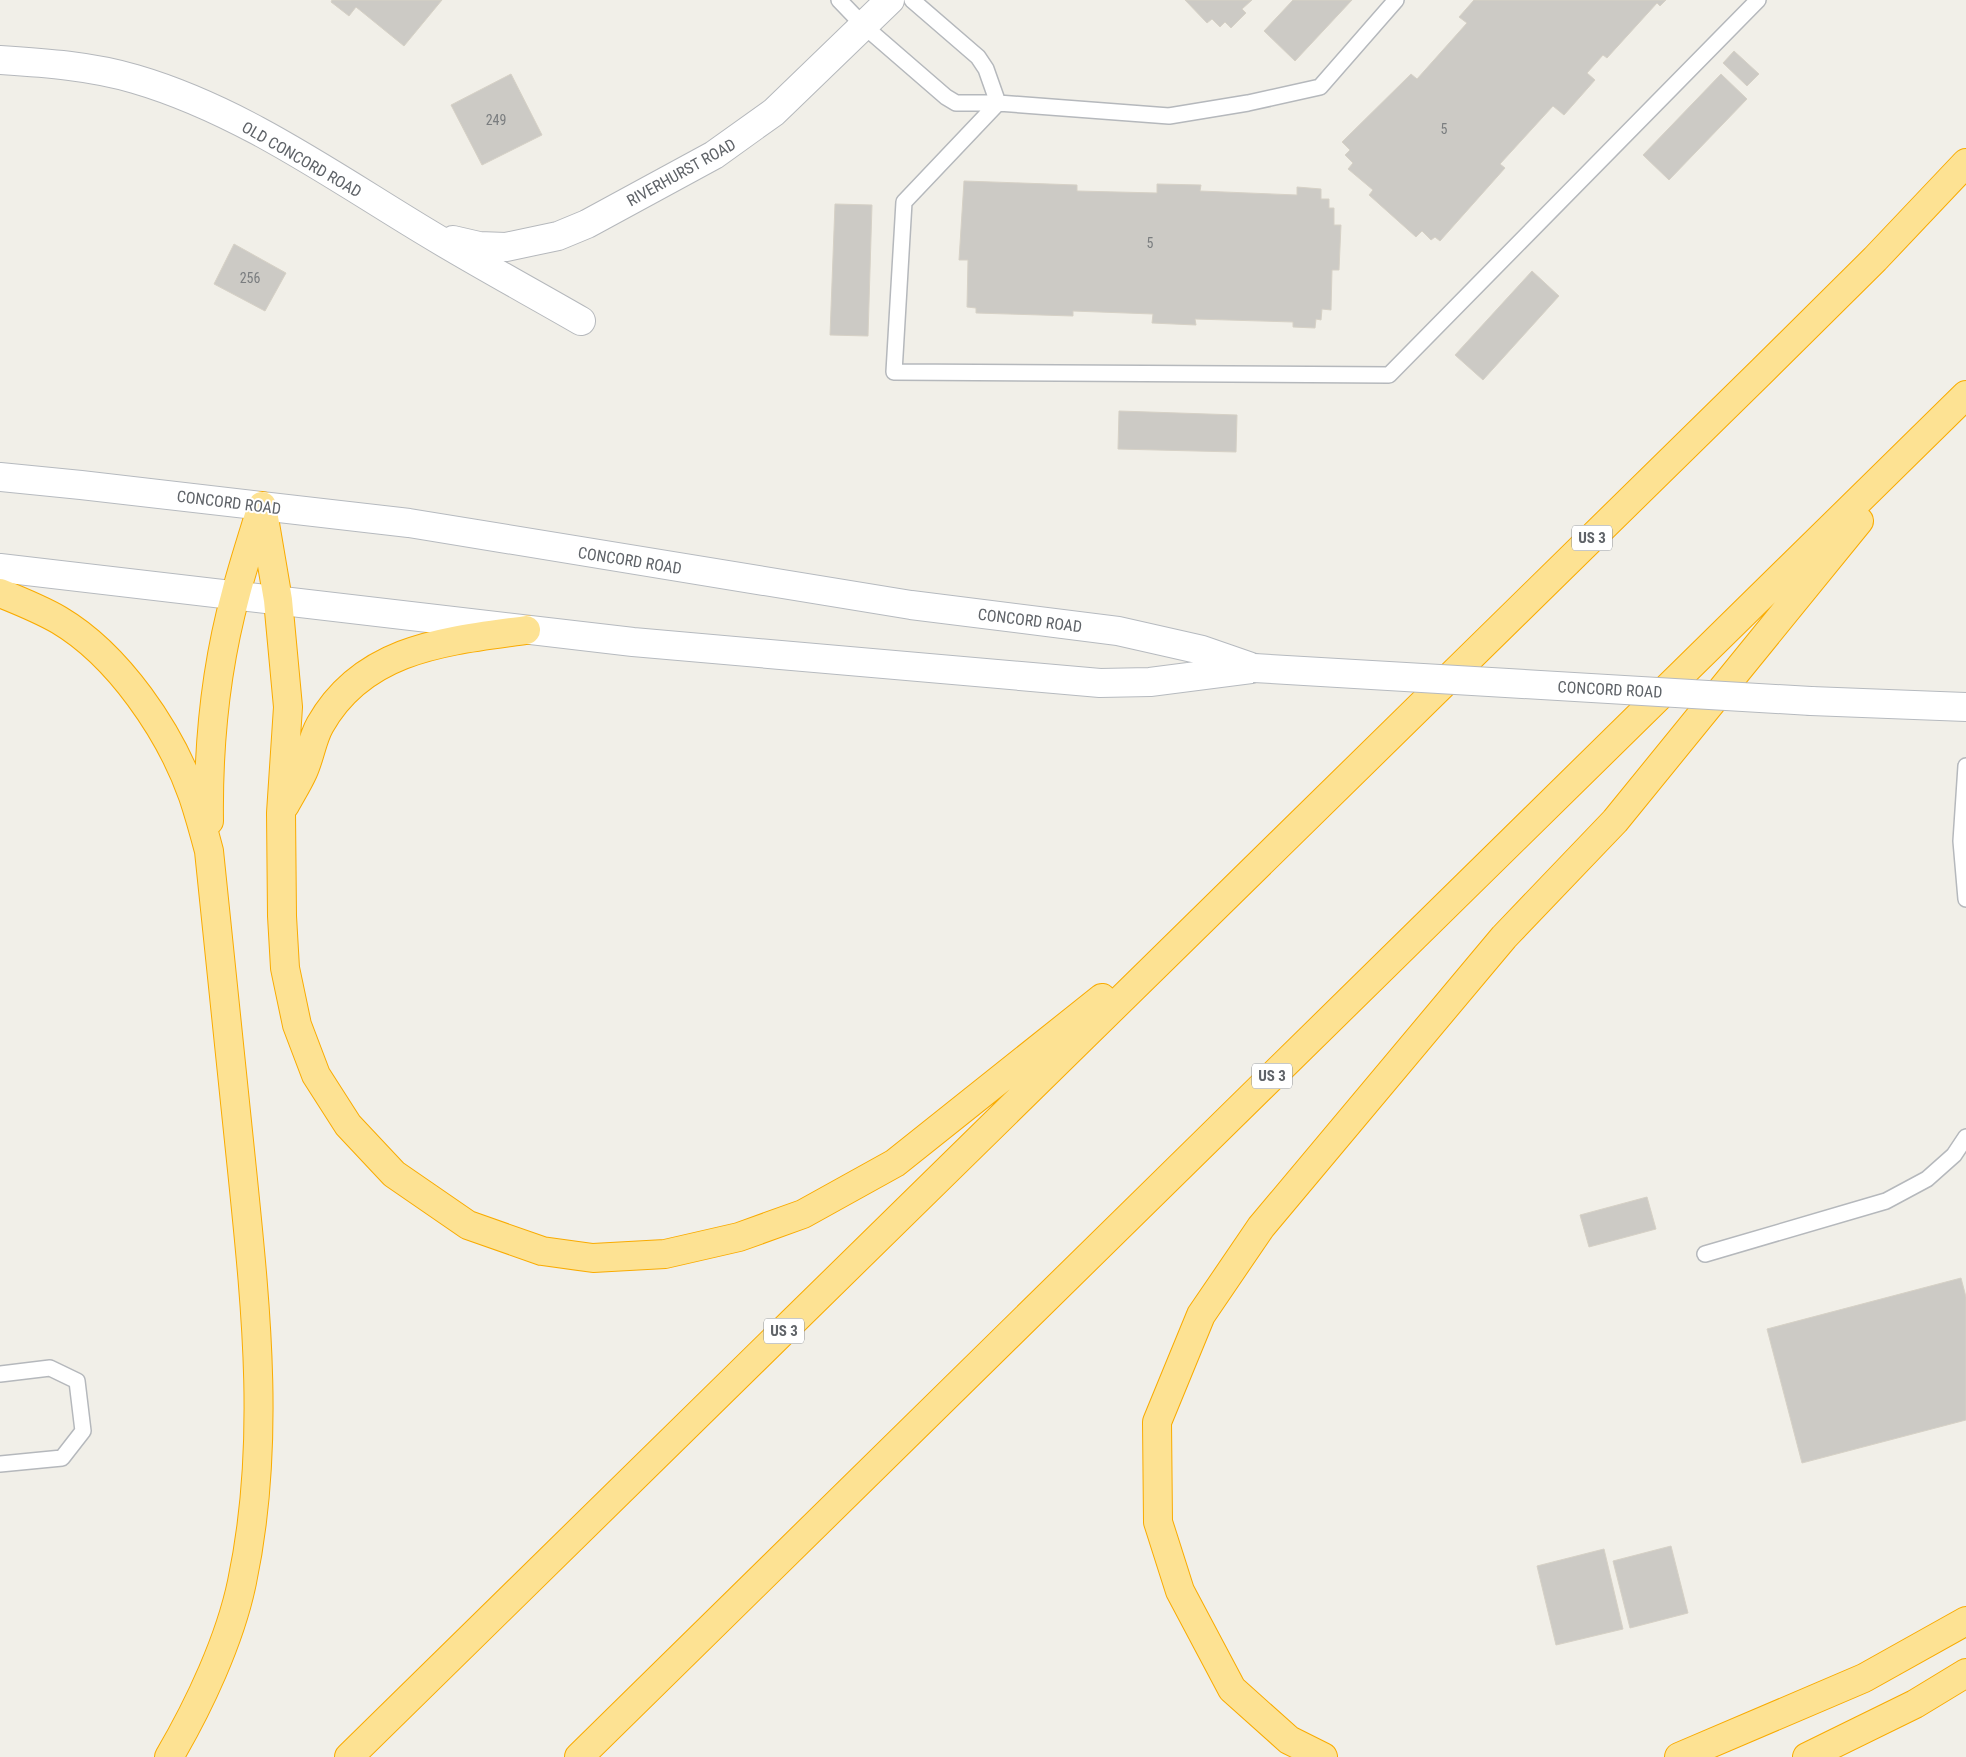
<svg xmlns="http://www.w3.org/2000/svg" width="1966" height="1757" font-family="'Roboto Condensed',sans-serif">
  <rect width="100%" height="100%" fill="#f1efe8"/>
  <path fill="#cccac5" stroke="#d6d1c6" d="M332,0H442L404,46L356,7L349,16L331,2Z
    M1185,0H1252L1242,9L1246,13L1231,28L1225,22L1220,27L1212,19L1207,23Z
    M1293,0H1352L1295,61L1264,31Z
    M1474,0H1666L1660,6L1657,3L1607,58L1603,55L1587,73L1595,80L1564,115L1553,106L1500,164L1505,168L1440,241L1435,237L1431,240L1422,231L1416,237L1369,195L1373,190L1348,169L1353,163L1345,155L1350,150L1342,142L1411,74L1417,79L1467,23L1459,17Z
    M1734,51L1759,74L1747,86L1723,63Z
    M511,74L542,135L482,165L451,105Z
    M1721,74L1747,99L1669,180L1643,155Z
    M964,181L1077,185V191L1157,193V184L1201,185L1200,191L1297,195V187L1321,189V199H1329V208H1334V225H1341L1339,270H1332L1331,310L1322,309L1321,320L1316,319L1315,328L1293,327V322L1195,319L1196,325L1152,323L1153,314L1073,311V316L976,313V308L967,307L968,260H959Z
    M835,204L872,205L868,336L830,335Z
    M234,244L286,273L265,311L214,284Z
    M1532,271L1559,296L1483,380L1455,355Z
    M1119,411L1237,415L1236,452L1118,449Z
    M1647,1197L1656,1229L1589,1247L1580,1215Z
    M1961,1278L1966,1297V1420L1802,1463L1767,1329Z
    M1671,1546L1688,1613L1630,1628L1613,1561Z
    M1604,1549L1623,1629L1556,1645L1537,1566Z"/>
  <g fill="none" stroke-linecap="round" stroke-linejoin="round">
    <defs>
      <path id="service" d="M839,0L864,26L946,97L956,103H998L1169,116L1248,103L1320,87L1396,0
        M912,0L978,57L986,69L998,103
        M998,103L904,202L894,372L1389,375L1758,0
        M1966,766L1961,841L1966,899
        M1705,1254L1886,1201L1927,1179L1954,1155L1966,1137
        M0,1374L50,1368L77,1381L83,1431L62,1458L0,1464"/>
      <path id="minor" d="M0,60C46,63 91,66 135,79C241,110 333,176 426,232C477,263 529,291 581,321
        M453,240L479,246L506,247L558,236L587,224L714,155L774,112L890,0"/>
      <path id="secondary" d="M0,477L81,485L409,523L911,605L1118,631L1202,650L1254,668
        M0,568L633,642L1100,683L1150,682L1251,669
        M1811,701L1966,707"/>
      <path id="motorway" d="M262,506L278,600L288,707L281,813L282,916L285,968L297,1025L316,1075L348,1125L394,1174L468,1225L542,1251L593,1258L665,1254L739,1237L803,1214L895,1163L1102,998
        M0,593C20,601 40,609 59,620C118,655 170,731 193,796C199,814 204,832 209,851C220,957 231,1063 242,1170C256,1307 271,1445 242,1582C230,1640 199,1706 169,1757
        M285,805C291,794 298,783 303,772C310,757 312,739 320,725C364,647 447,641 526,630
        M209,821C208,746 216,666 236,593C243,566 252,539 260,512
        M349,1757L1763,370L1875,259L1966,163
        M579,1757L1966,395
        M1323,1757L1289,1740L1232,1689L1180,1591L1158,1522L1157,1422L1201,1315L1261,1227L1504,937L1615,821L1859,521
        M1679,1757L1864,1678L1966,1621
        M1807,1757L1915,1704L1966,1673"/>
    </defs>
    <use href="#service" stroke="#b5b8bc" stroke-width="18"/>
    <use href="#minor" stroke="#b5b8bc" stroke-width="30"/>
    <use href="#secondary" stroke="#b6babf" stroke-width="30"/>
    <use href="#motorway" stroke="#f9ab00" stroke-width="30"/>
    <use href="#service" stroke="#fff" stroke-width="15"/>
    <use href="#minor" stroke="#fff" stroke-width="28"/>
    <use href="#secondary" stroke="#fff" stroke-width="28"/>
    <use href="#motorway" stroke="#fde293" stroke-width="28"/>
    <defs>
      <path id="secondary-bridge" d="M1254,668L1811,701"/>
    </defs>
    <use href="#secondary-bridge" stroke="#b6babf" stroke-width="30" stroke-linecap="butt"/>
    <use href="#secondary-bridge" stroke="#fff" stroke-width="28"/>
  </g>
  <g text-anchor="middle" stroke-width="4" stroke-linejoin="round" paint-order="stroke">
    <g font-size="14" fill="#7a7d7f">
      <text x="496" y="125">249</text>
      <text x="1444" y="134">5</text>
      <text x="1150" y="248">5</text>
      <text x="250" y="283">256</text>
    </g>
    <g fill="#fff" stroke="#8f9295" stroke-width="1">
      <rect x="1572" y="525.5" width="40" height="25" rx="4"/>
      <rect x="1252" y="1063.5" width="40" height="25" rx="4"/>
      <rect x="764" y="1318.5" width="40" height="25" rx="4"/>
    </g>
    <g font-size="15" font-weight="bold" fill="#5f6368">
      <text x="1592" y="543">US 3</text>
      <text x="1272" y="1081">US 3</text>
      <text x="784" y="1336">US 3</text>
    </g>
    <g font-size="16" fill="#5f6368" stroke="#fff">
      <text transform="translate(302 159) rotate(30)" y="6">OLD CONCORD ROAD</text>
      <text transform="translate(681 172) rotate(-29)" y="6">RIVERHURST ROAD</text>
      <text transform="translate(229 502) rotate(7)" y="6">CONCORD ROAD</text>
      <text transform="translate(630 560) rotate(9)" y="6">CONCORD ROAD</text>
      <text transform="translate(1030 620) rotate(7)" y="6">CONCORD ROAD</text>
      <text transform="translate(1610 689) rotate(3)" y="6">CONCORD ROAD</text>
    </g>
  </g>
</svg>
